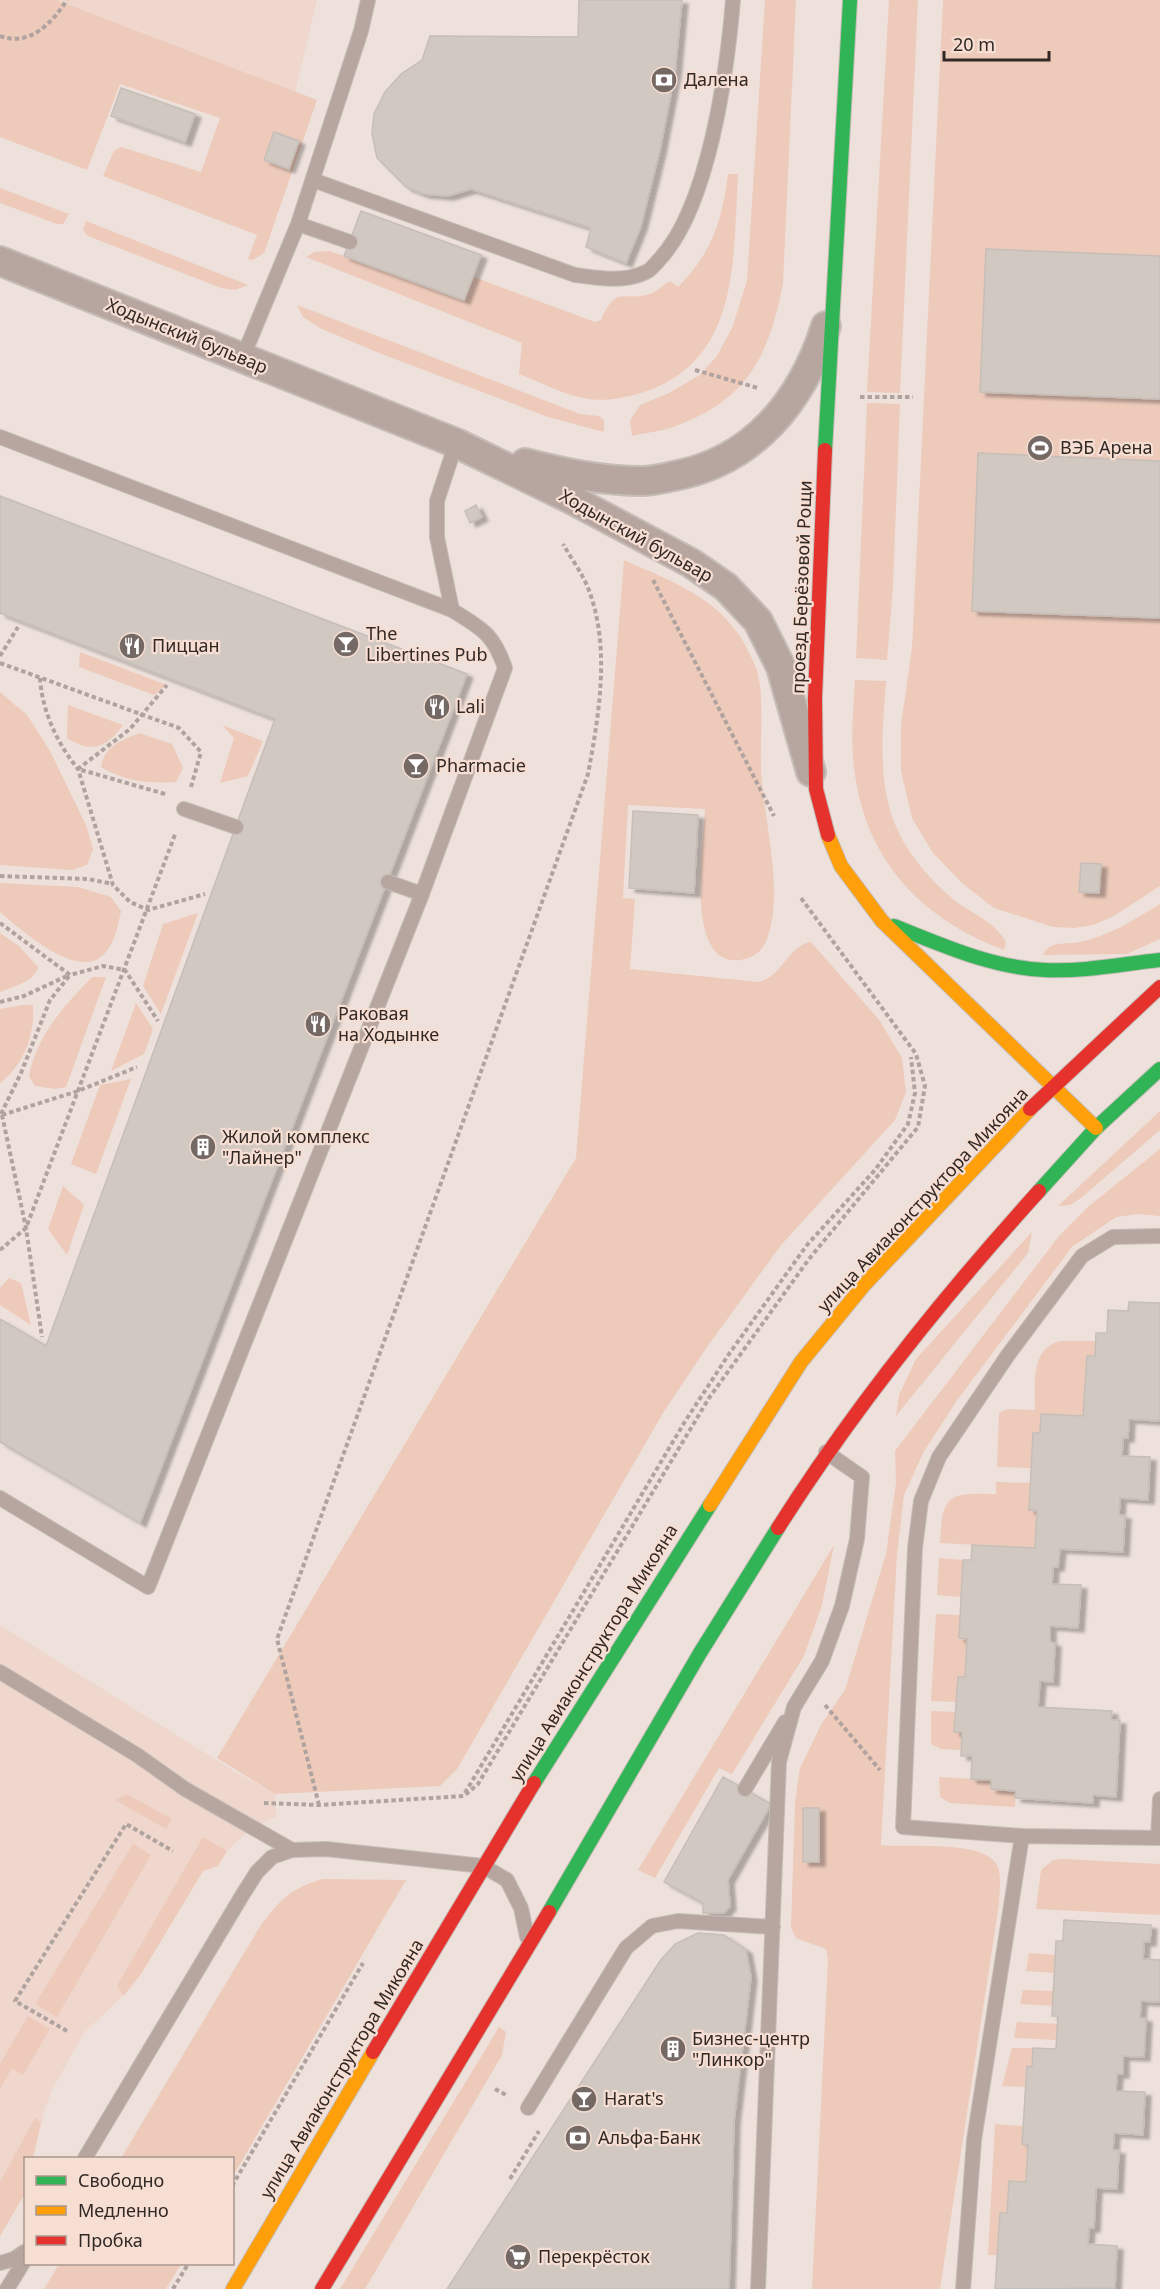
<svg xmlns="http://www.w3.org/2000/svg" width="1160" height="2289" font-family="'Noto Sans',sans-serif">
  <defs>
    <filter id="shadow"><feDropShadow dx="6" dy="4" stdDeviation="1.5" flood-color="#0004"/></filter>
  </defs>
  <rect width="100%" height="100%" fill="#eee1db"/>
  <path fill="#efd7cd" d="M0,0H317L295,93L79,10Z
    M0,1625L234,1771L275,1794L276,1817L249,1830L227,1851L218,1866L203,1871L141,1974L130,1989L84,2033L52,2090L45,2109L33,2158H26L24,2195L0,2236Z"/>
  <path fill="#edcaba" d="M0,0H56L317,100L264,253L253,260L248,259L257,235L103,176L114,151L121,147L201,172L220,118L120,84L87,170L0,137Z
    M765,0H796L783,284C769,353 750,397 681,424C666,431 648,432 632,436L630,421L640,405L667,394L700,375L717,356L732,328L747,281Z
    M889,0H918L900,393L867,392Z
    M943,0H1160V886L1112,917L1093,925L1074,928L1053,927L994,908L963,884L933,853L912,818L901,771V725L912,648Z
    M728,174H738C733,254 741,356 650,390C629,397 606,403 583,398C562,394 540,382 519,374L522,343L306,257L315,252L330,251L464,301L474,277L595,322L601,320C616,284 623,302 650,294C657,292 664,284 670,281L678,287C712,253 722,221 728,174Z
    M0,188L69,214L63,224H57L0,203Z
    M86,221L248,285L235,290L221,288L88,236L83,230Z
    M297,305L580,414L599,416L604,420V432L548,417L379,353L322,329L303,317Z
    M867,403L900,404L893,586L887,660L856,658Z
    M624,560C664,578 710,594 737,632C744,642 752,657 756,668C765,692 760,741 761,768C763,819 785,890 767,939C762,952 753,958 740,960C683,968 704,841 705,809L628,805L623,898L635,899L630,969L759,982C784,975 787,946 811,942L880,1021L902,1058L906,1092L895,1120L781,1245L707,1347L663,1413L457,1769L440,1786L275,1794L217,1758L576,1158Z
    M80,652L167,685L154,695L79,667Z
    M855,680L886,681C879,776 875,832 953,899C971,914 994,920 1006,942L1004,950C923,919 868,864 855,775C850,744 853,711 855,680Z
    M0,692L27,715L50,751L86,825L93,849L87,865L72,870L0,865Z
    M68,705L123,725C106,748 92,754 67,738Z
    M222,725L263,741L248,776L220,783L234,738Z
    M139,733L172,744L183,768L176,782C149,784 124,781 101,767C105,745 121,741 139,733Z
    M0,883L78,887L111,897L121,911C118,925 115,943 104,954C78,982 20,929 0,912Z
    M1160,904V939L1127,954L1043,955C1050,940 1065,945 1080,942C1109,936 1134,920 1160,904Z
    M198,913L161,1014L143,986L163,924Z
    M0,933L19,946L38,967C34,982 13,987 0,992Z
    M92,977H106L66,1087L55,1089L35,1086L29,1076C37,1035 64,1006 92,977Z
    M136,1003L153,1029L144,1054L111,1071Z
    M23,1005H33C35,1036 24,1064 0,1083V1009Z
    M131,1079L96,1174L71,1164L100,1085Z
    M1160,1111V1130L1081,1198L1070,1205L1058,1206Z
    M1160,1149V1216L1138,1214L1116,1217L1072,1247L958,1399L924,1451L904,1495L897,1554L881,1845C907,1848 978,1840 995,1862C1003,1872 999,1892 999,1904L940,2289H812L828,1960L826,1949L796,1938L791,1928L795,1802L800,1768L822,1723L845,1690L886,1554L896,1483L895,1451L1059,1236L1089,1206Z
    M63,1186L84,1205L67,1255L48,1229Z
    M1032,1232L1028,1253L896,1416L899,1395L916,1359Z
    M9,1278L21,1283L31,1325L0,1305V1288Z
    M1060,1341H1095V1356H1087L1083,1416L1040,1433L1033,1434L1031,1468L997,1467L999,1413L1007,1409L1035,1410C1035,1386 1030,1348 1060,1341Z
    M996,1482L1030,1483L1029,1510L1037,1511L1035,1548L940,1543C942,1493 949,1493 996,1494Z
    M834,1545L822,1605L804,1656L732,1774L719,1768L655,1878L638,1870Z
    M939,1558L963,1560L961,1597L937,1595Z
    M936,1614L960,1615L959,1638L967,1639L965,1677H958L956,1702L931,1701Z
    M931,1711L955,1712L954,1731L962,1732L961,1750L941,1749L931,1744Z
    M939,1777L991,1780V1789L1016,1791L1015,1807L950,1803L940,1797Z
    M127,1794L172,1819L166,1829L115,1800Z
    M203,1837L227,1851L218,1866L203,1871L141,1974L123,1996L117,1986Z
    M133,1844L151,1855L57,2017L35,2004Z
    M1063,1859L1160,1864V1915L1036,1909L1041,1870L1053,1860Z
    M323,1879L406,1880L233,2176L232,2158H121L259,1928C279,1901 290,1888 323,1879Z
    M1029,1953L1056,1955L1055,1973L1026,1971Z
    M1023,1990L1054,1991L1053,2006L1020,2004Z
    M28,2016L50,2029L23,2075L12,2068L0,2089V2064Z
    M1017,2022L1058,2024L1057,2040L1014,2038Z
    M499,2027L506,2032L502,2055L365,2289H340Z
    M1012,2048H1033L1032,2067H1027L1025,2087L1002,2086Z
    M35,2118L41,2122L33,2158H26L24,2195L0,2236V2182Z
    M995,2124L1023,2126L1022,2144L1028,2145L1026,2182L1009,2181L1007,2213H1000L997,2255H988Z
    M59,2264H181L166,2289H44Z"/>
  <path fill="#d2c8c2" stroke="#c6beb8" stroke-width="1.5" filter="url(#shadow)" d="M579,0H682L675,73L660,150L641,226L626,263L586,247L591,228L471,189L448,196L424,194L406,187L377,158L372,134L374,114L385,92L401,74L422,60L430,36L578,37Z
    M121,88L195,114L185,142L111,116Z
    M274,132L299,141L289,169L264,160Z
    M361,211L481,255L464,300L344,256Z
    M986,249L1160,256V399L980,392Z
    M978,453L1160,461V618L972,611Z
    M0,496L467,674L140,1523L0,1442V1319L46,1346L275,719L0,613Z
    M476,505L482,517L470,523L465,511Z
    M633,811L698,815L694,893L629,888Z
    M1081,863L1101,864L1099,893L1079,892Z
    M1129,1302L1160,1303V1421L1129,1419L1128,1438H1123L1122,1456L1150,1457L1148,1500L1120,1498L1119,1515H1125L1123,1552L1060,1549L1058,1567H1053L1052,1584L1081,1585L1078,1628L1050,1626V1642L1055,1643L1053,1682L1040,1681L1038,1707L1112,1711L1111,1720H1120L1116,1797L1093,1795V1803L1015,1798L1016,1791L991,1789V1780L971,1779L972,1756H961L962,1732H954L958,1677H965L967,1639L959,1638L963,1560H971L972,1545L1035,1548L1037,1511L1029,1510L1033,1433H1040L1041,1414L1083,1416L1087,1356H1095L1096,1333H1107L1108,1310L1128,1311Z
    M723,1777L771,1804L728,1880L730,1906L724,1913H703V1903L664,1882Z
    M803,1808H819V1862H803Z
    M1064,1920L1151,1925L1150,1942H1144L1143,1959L1160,1960V2002L1141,2001L1140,2018H1146L1144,2057L1123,2056V2074H1117L1116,2091L1145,2092L1143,2135L1114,2133L1113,2150H1119L1117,2189L1096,2188L1094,2228H1089L1088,2244L1117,2246L1115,2288L995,2289L1000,2213H1007L1009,2181L1026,2182L1028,2145L1022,2144L1027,2066L1032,2067L1033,2048L1056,2049L1058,2016H1052L1056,1941H1063Z
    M698,1933L724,1935L746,1950L751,1977L734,2121L729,2289H447L660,1961L675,1944Z"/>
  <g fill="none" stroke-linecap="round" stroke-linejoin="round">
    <defs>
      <path id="lane" d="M313,180L575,275C598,278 624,283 646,272C651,270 656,263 659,260C709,207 727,72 733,0
        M298,224L350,242
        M242,359L298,224L361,31L368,0
        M0,437L452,610C482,629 493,633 505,668L422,894L148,1587L0,1498
        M452,610L437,537V501L456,443
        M184,809L236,827
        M388,882L422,894
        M1160,1236L1113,1237L1082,1256L1008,1355L939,1457L921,1501L915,1548L903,1827L1022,1836L1160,1838
        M0,1672L137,1755L185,1789L292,1850
        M745,1789L785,1722
        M1158,1838L1160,1799
        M528,2108L626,1948L652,1926L678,1921L773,1927
        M85,2158L243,1894L257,1872L272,1857L292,1850L326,1849L483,1866L507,1880L521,1908L527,1937
        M0,2263L14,2259L26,2251
        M7,2289L26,2258
        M758,2289L779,1762L794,1707L822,1661L842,1606L857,1539L862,1477L826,1452
        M963,2289L974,2140L1022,1836"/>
      <path id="street" d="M0,261L456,443L569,498L691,563L726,587L758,621L781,667L811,772
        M525,463C564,473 602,481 642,481C653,481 664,478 674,476C754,461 802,401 826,326"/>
      <path id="fast" d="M825,450L850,0
        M894,926C942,945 992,968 1045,970C1083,972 1122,964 1160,960
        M1039,1191L1096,1128L1160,1069
        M534,1783L710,1505
        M549,1912L700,1653L778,1528"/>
      <path id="slow" d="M828,835L841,866L882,921L1096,1128
        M710,1505L801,1362L864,1285L1030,1109
        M233,2289L373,2052"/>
      <path id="jam" d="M825,450L815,698L816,789L828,835
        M1030,1109L1160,987
        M778,1528C854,1408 943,1297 1039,1191
        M373,2052L534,1783
        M322,2289L549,1912"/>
    </defs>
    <use href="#lane" stroke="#c7bdb8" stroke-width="16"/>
    <use href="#street" stroke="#c7bdb8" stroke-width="32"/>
    <use href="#fast" stroke="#c7bdb8" stroke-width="16"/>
    <use href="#slow" stroke="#c7bdb8" stroke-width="16"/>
    <use href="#jam" stroke="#c7bdb8" stroke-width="16"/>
    <path stroke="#b0a39f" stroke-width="4" stroke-dasharray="4.5 3" stroke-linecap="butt" d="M0,36C30,47 52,23 67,0
      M695,370L758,388
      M860,397H913
      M653,580L774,816
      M0,656L18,627
      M0,663L179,728L201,752L191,787
      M40,678C42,711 57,743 78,769L113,885L130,902L148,910L205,894
      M165,794L78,769L130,729L167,685
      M0,876L88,879L113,884
      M0,923L70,975L103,966L125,970L158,1021
      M0,1002L24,996L69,975
      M1,1114L21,1073L50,1000L70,975
      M2,1115L26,1228L42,1337
      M2,1115L78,1091L137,1067
      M0,1250L26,1228L176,832
      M825,1705L880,1770
      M465,1793L684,1423L729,1354L807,1245L875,1170L908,1124L915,1093L911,1057
      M264,1803L319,1805L464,1796L478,1784L709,1398L809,1259L918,1127L925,1086L916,1054L801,898
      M319,1805L277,1639L588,774C599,715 611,646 588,588C582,573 571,558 563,544
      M67,2031L15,2001L126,1824L173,1851
      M495,2089L508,2096
      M510,2179L539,2131
      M232,2186L363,1963
      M173,2289L188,2264"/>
    <use href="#lane" stroke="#b7a6a0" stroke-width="14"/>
    <use href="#street" stroke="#b7a6a0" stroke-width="28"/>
    <use href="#fast" stroke="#30b455" stroke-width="14"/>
    <use href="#slow" stroke="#ff9f0a" stroke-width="14"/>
    <use href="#jam" stroke="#e5322d" stroke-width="14"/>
  </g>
  <defs>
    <symbol id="bank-disc" viewBox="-11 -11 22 22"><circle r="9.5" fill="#746965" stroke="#f6ded3"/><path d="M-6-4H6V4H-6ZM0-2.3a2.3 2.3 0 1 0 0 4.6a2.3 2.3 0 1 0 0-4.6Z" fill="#fff"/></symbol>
    <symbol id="stadium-disc" viewBox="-11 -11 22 22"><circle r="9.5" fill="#746965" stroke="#f6ded3"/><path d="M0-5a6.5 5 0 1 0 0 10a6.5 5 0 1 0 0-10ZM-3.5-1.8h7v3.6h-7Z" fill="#fff"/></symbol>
    <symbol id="bar-disc" viewBox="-11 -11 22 22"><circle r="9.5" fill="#746965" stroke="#f6ded3"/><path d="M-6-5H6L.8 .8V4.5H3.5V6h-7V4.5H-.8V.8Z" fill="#fff"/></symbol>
    <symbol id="restaurant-disc" viewBox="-11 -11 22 22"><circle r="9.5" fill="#746965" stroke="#f6ded3"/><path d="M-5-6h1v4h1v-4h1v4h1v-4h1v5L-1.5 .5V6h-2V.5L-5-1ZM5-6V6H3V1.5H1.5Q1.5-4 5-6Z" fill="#fff"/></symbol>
    <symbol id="building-disc" viewBox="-11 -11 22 22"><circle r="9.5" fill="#746965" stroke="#f6ded3"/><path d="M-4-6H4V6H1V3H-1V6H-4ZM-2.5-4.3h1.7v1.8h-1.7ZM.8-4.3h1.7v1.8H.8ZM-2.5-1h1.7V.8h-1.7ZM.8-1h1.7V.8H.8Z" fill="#fff"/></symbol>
    <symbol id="supermarket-disc" viewBox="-11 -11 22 22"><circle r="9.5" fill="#746965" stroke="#f6ded3"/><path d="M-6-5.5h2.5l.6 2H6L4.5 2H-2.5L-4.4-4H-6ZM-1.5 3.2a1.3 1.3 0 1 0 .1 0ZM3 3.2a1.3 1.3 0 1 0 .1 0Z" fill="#fff"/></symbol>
  </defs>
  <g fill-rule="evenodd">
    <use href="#bank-disc" x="649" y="65" width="30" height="30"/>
    <use href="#stadium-disc" x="1025" y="433" width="30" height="30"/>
    <use href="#bar-disc" x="331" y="629" width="30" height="30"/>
    <use href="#restaurant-disc" x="117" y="631" width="30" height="30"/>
    <use href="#restaurant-disc" x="422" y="692" width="30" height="30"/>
    <use href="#bar-disc" x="401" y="751" width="30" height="30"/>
    <use href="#restaurant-disc" x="303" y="1009" width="30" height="30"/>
    <use href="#building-disc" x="188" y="1132" width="30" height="30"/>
    <use href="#building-disc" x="658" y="2034" width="30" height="30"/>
    <use href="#bar-disc" x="569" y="2084" width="30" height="30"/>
    <use href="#bank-disc" x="563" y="2123" width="30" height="30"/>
    <use href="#supermarket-disc" x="503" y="2242" width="30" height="30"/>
  </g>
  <g text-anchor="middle" stroke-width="4.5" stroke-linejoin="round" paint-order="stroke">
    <g font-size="18" fill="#322925" stroke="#f6ded3" text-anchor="start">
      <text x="684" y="86">Далена</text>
      <text x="1060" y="454">ВЭБ Арена</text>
      <text x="366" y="640">The<tspan x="366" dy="21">Libertines Pub</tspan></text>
      <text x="152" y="652">Пиццан</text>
      <text x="456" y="713">Lali</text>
      <text x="436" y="772">Pharmacie</text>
      <text x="338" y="1020">Раковая<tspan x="338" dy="21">на Ходынке</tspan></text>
      <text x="222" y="1143">Жилой комплекс<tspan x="222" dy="21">"Лайнер"</tspan></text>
      <text x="692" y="2045">Бизнес-центр<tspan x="692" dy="21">"Линкор"</tspan></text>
      <text x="604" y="2105">Harat's</text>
      <text x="598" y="2144">Альфа-Банк</text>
      <text x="538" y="2263">Перекрёсток</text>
    </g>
    <g font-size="18" fill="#322925" stroke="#f6ded3">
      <text transform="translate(187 336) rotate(22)" y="6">Ходынский бульвар</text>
      <text transform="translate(636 536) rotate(29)" y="6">Ходынский бульвар</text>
      <text transform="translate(802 587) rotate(-88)" y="6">проезд Берёзовой Рощи</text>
      <text transform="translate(923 1200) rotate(-47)" y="6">улица Авиаконструктора Микояна</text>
      <text transform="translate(594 1653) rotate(-58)" y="6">улица Авиаконструктора Микояна</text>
      <text transform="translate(342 2069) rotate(-59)" y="6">улица Авиаконструктора Микояна</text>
    </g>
  </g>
  <rect x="24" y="2157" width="210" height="108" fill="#f6ded3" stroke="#a8968d" stroke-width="1.5"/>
  <rect x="36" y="2176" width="30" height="9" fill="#30b455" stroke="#a8968d" stroke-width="1.5"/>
  <text x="78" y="2187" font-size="18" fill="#322925">Свободно</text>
  <rect x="36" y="2206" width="30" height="9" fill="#ff9f0a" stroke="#a8968d" stroke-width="1.5"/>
  <text x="78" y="2217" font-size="18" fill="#322925">Медленно</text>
  <rect x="36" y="2236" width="30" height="9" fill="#e5322d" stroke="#a8968d" stroke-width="1.5"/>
  <text x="78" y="2247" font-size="18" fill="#322925">Пробка</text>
  <path d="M944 51v9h105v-9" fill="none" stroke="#322925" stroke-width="3"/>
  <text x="953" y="51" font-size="18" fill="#322925" stroke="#f6ded3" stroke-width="4.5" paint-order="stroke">20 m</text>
</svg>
